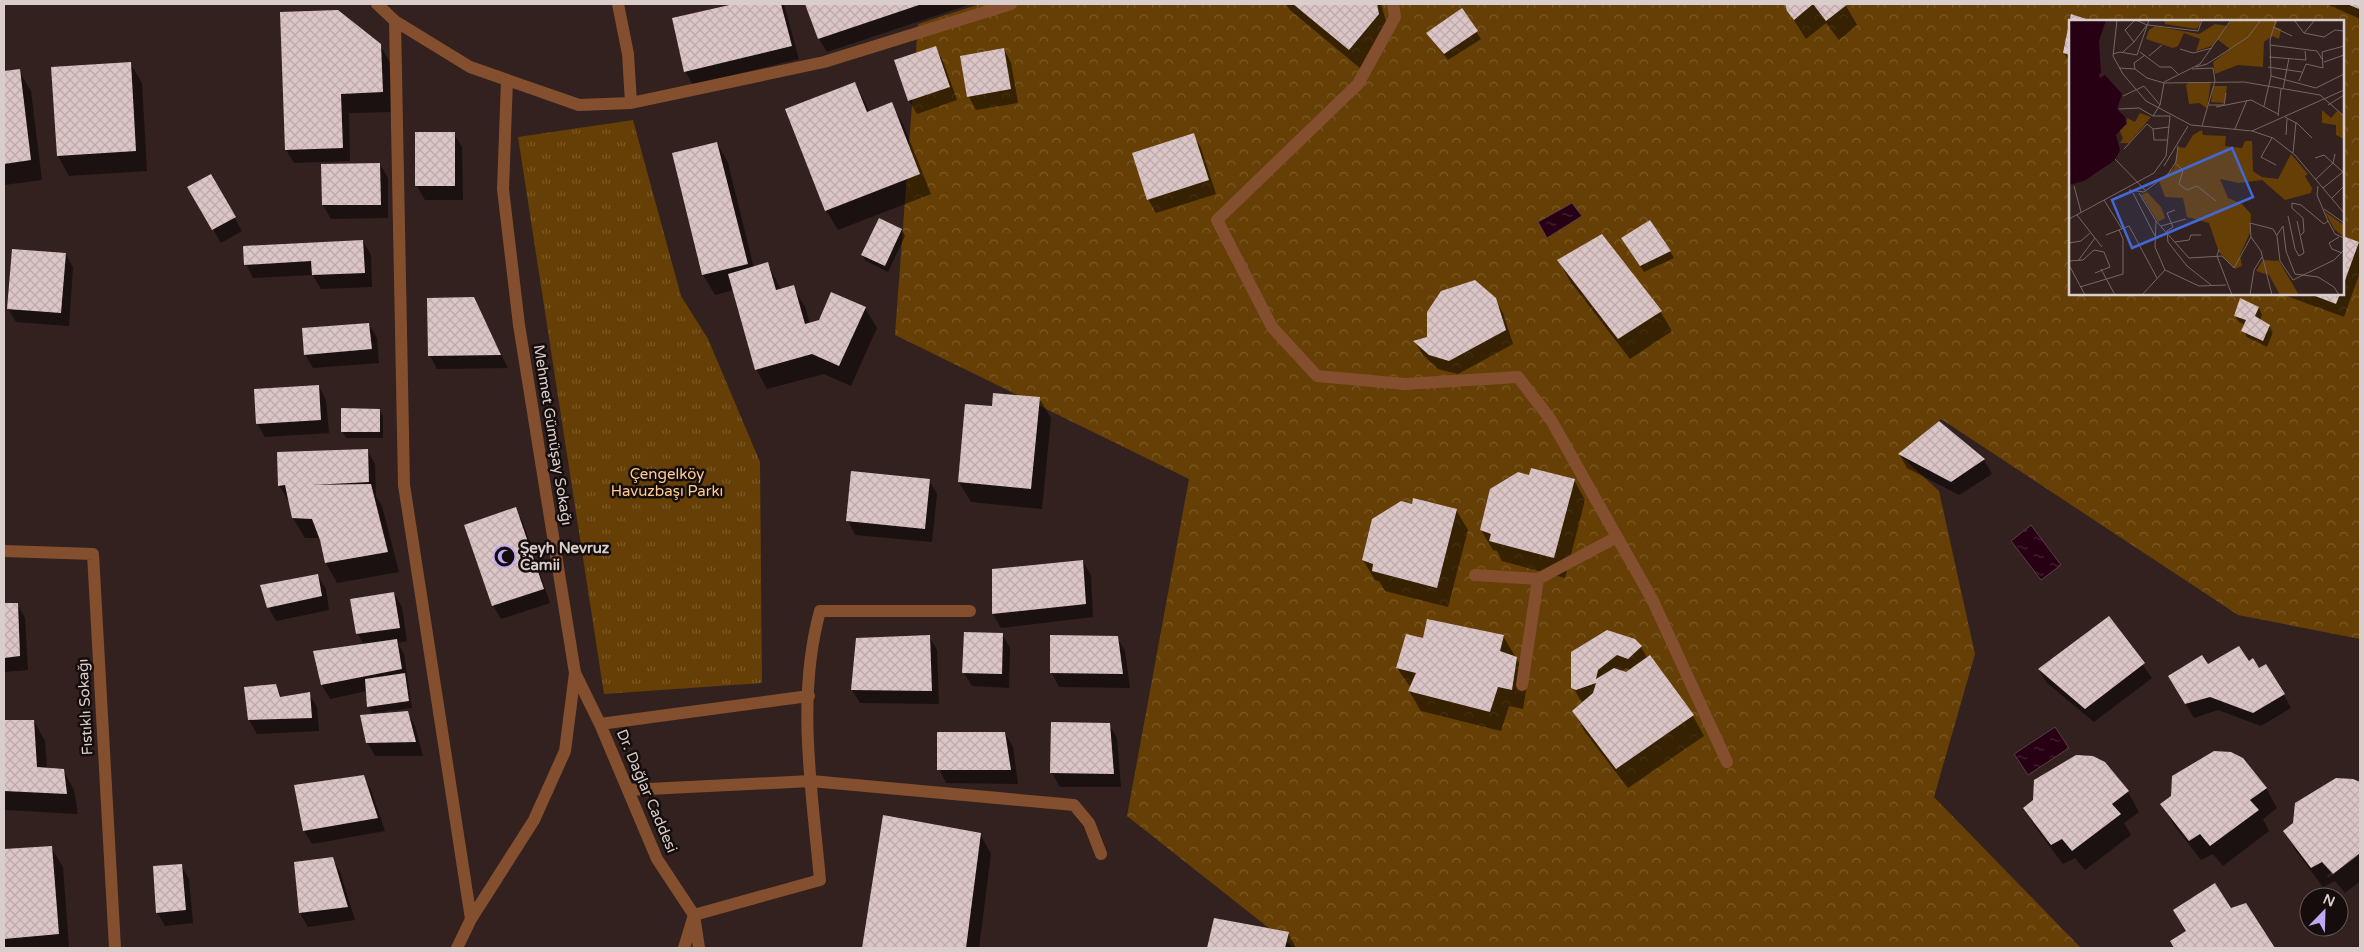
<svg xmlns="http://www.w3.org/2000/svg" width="2364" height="952" font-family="'Varela Round',sans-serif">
  <defs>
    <pattern id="grass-tufts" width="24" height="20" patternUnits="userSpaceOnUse" patternTransform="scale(1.25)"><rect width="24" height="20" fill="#653f05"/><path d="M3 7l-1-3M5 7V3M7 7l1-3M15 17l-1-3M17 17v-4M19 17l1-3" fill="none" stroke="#7a5a28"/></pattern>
    <pattern id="forest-crowns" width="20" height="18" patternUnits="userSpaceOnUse" patternTransform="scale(1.25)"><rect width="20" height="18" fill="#653f05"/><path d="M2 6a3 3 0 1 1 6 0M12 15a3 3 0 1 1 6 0" fill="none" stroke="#7a5a28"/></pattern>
    <pattern id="water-ripples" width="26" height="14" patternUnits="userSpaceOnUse" patternTransform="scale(1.25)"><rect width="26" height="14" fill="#280013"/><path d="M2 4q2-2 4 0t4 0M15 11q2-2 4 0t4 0" fill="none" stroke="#472434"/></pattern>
    <pattern id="building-cross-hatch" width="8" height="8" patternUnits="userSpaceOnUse" patternTransform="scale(1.25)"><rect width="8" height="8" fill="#dcc5c6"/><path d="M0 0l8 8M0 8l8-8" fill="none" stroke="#bdaaab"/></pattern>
  </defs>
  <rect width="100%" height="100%" fill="#32211e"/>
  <path fill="url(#grass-tufts)" d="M633,120L681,296L708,339L760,462L762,683L604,694L518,137Z"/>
  <path fill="url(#forest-crowns)" fill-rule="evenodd" d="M980,4H2360V639L2238,615L1941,419L1899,454L1939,491L1975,654L1934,797L2081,948H1294L1127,816L1189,479L895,335L918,24ZM2070,21H2343V294H2070Z"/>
  <path fill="url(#water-ripples)" stroke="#5d3e4a" d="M1572,203L1582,216L1547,238L1538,222Z
    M2031,525L2061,565L2041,580L2011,541Z
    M2055,727L2069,748L2028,775L2014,754Z"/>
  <path fill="#0007" fill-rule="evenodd" d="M739,4H784L799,59L693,85L685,71L673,19Z
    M807,4H971L827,52L819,39Z
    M1286,4H1381L1390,35L1361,69L1290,10Z
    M1787,4H1845L1857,25L1839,40L1826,23L1806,39L1788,11Z
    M2329,4H2360V19L2329,5Z
    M1462,10L1481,39L1448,60L1432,40Z
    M2070,22V63L2064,53Z
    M380,45L392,66L394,112L349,113L350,161L294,163L286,150Z
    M935,47L943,61L957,100L917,114L909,100Z
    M1004,49L1011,63L1018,103L976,110L969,97Z
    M130,63L142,83L147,171L69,176L58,156Z
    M19,71L31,91L42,180L4,185V73Z
    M855,83L870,112L891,104L903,124L931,194L838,230L826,210Z
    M454,134L462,147L463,200H425L417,186Z
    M1193,135L1201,148L1216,194L1156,213L1148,199Z
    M717,143L728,163L754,268L768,264L781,290L793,287L805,307L810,324L865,308L877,328L851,386L824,374L767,389L756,369L734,290L715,295L703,275Z
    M380,164L388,178V218L331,219L323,205L322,165Z
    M210,175L242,231L221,243L189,187Z
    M902,230L905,236L888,272L866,261L862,255Z
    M2343,237L2358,243L2360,246V272L2344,317L2281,294H2343Z
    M363,241L371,255L372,287L321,289L313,275L253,278L246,264Z
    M1626,245L1670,251L1674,258L1644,272Z
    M66,254L73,268L69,326L16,322L8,309Z
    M1559,261L1660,311L1672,331L1630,359L1570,281Z
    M473,299L508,368L437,369L430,356Z
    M1495,299L1503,313L1513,344L1458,374L1438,369L1423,355L1415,342L1428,338Z
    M2241,300L2259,308L2262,315L2260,320L2269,326L2273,332L2267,347L2247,337L2243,331L2245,325L2239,322L2235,316Z
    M369,324L377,338L379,363L313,368L305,354Z
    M319,386L326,400L329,433L265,437L257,423Z
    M1039,398L1051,418L1042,509L971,502L959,482L993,408Z
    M379,410L383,416V438H346L342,431Z
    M1939,422L1984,460L1992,474L1959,495L1907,468L1900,455Z
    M367,450L375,464L376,496L382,506L399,572L337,583L326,563L320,538H305L293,518L289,499H287L279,485Z
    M1530,476L1574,480L1585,500L1565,578L1502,561L1497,551L1493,550L1481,530Z
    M929,480L937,494L932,542L855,535L848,521Z
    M516,509L523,522L550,603L501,619L493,605Z
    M1456,510L1468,530L1448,607L1385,591L1379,581L1375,580L1363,560Z
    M1083,562L1091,575L1093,617L1001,628L993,614V570Z
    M318,576L326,589L329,610L276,621L268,607Z
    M394,593L402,607L407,641L398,643L404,654L412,708L372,713L368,706L367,691L330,699L322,685L314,652L364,645L357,633Z
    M17,604L25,618L28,670L4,672V605Z
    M2108,617L2152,678L2094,722L2047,683L2039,670Z
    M1002,634L1010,648L1009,688L972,686L964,673Z
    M929,636L937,650L939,704L860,703L852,690Z
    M1503,636L1528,678L1523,709L1509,706L1501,731L1421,711L1409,691L1411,688L1397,668L1424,640Z
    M1117,637L1125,651L1130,688L1059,687L1052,673Z
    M1641,647L1648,659L1650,657L1693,716L1704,736L1628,788L1585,732L1574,712L1584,703L1581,701L1573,687L1572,653ZM1626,668L1631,670L1626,673L1621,672Z
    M2248,663L2258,670L2284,695L2291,708L2261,726L2218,710L2194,718L2177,690L2208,666Z
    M275,685L282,698L309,694L317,707L319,731L257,734L249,720L245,689Z
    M407,712L415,726L423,756H375L367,742Z
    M34,721L45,741L47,769L63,770L74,790L78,814L4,810V722Z
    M1053,724H1109L1117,738L1121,787H1060L1052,773Z
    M1005,733L1013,747L1018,784L946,783L939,769Z
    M2104,763L2128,792L2139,812L2124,823L2131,835L2085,870L2075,858L2063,864L2036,828L2024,808Z
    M363,776L371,790L385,831L312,844L304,831Z
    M2353,780L2360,784V851L2327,876L2328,878L2360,855V881L2345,893L2335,881L2323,887L2296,851L2284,831Z
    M2266,788L2277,808L2263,819L2269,831L2223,866L2213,854L2201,860L2173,824L2162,804Z
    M884,816L980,834L991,854L979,948H863Z
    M51,847L63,867L69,948H4V850Z
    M332,858L340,872L355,920L308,927L300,913L295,863Z
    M181,865L189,879L193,923L165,926L157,912Z
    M2245,905L2273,948H2175L2171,942L2230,909Z
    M1215,919L1288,933L1296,948H1208Z"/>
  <path fill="url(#building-cross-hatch)" d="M734,4H781L792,46L684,72L672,18Z
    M805,4H922L818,39Z
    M1293,4H1377L1379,14L1349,50Z
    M1785,4H1848L1826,21L1813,4L1794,20L1787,11Z
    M2347,4H2360V6L2359,9Z
    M1462,8L1478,31L1444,54L1426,33Z
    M338,10L381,44L383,92L341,94L343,148L285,150L280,12Z
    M2071,14L2092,21H2070V55L2063,53Z
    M936,46L950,87L908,101L894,60Z
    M1004,48L1011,89L967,97L960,56Z
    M131,62L136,151L57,156L51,67Z
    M20,69L31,160L4,164V71Z
    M855,82L867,112L892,102L920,174L825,211L785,109Z
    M415,132H455V186H415Z
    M1194,133L1209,180L1147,200L1132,153Z
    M717,142L748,264L702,275L672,153Z
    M380,163L381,205H322L321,164Z
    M211,174L236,217L212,230L187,187Z
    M879,218L902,229L885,266L861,255Z
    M1650,220L1671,251L1640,266L1621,238Z
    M1602,234L1662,311L1618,339L1557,260Z
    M2343,236L2359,242L2343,286Z
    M363,240L365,273L312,275L311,261L244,265L243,246Z
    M12,249L66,253L61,313L7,309Z
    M768,262L776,290L794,285L805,324L819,320L831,292L866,307L839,366L812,354L755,370L728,274Z
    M1475,280L1496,298L1506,330L1449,361L1429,355L1413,341L1427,337V312L1441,291Z
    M2310,294H2340L2336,304Z
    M474,297L501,355L428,356L427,298Z
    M2240,298L2259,307L2255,316L2270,325L2263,341L2241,331L2246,320L2234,316Z
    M369,323L372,349L304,355L302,328Z
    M319,385L321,420L256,424L254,389Z
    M993,393L1040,397L1031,489L958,482L965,404L992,406Z
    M341,408L380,409V432H341Z
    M1939,421L1985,459L1951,482L1898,454Z
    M368,449L369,482L312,485L371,484L388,552L325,563L320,540L312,519L292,518L285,485L278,486L277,452Z
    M1531,468L1575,479L1554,558L1489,541L1491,534L1480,530L1490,489L1518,472L1529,475Z
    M851,471L930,479L925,529L846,521Z
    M1413,498L1457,509L1437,588L1372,571L1373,564L1362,560L1372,519L1401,501L1412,504Z
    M516,507L544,589L492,606L464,525Z
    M1083,560L1086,604L992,614V569Z
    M318,574L322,596L267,608L260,585Z
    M394,592L400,628L356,634L350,599Z
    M4,603H18L20,656L4,658Z
    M2109,616L2145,663L2085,709L2038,669Z
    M1427,619L1504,635L1500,651L1517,657L1512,690L1498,687L1490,712L1408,691L1416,673L1396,668L1406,634L1423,638Z
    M1607,630L1635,639L1642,646L1628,659L1617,655L1598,670L1596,679L1614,668L1626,672L1650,655L1694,715L1616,769L1572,711L1593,693L1596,683L1576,690L1571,688V652Z
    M964,632L1003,633L1002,674L962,673Z
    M930,635L932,691L851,690L856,638Z
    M1050,635L1118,636L1123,674L1050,673Z
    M397,639L402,669L321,685L313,651Z
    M2239,646L2249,661L2253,658L2259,668L2266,664L2285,694L2253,713L2210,697L2185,704L2168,676L2202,655L2208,664Z
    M405,673L409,701L367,707L365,679Z
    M276,684L280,697L310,692L312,718L248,720L244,687Z
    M408,711L416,742L366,743L360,715Z
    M4,720H34L37,767L64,769L67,794L4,791Z
    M1051,722L1110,723L1114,774L1050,773Z
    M937,732H1005L1011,770H937Z
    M2214,751L2231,752L2243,758L2267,788L2250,800L2259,810L2210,846L2200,834L2189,841L2160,804L2171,796L2172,776Z
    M2076,755L2093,756L2105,762L2129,791L2112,804L2121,814L2072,851L2062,839L2051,845L2023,808L2033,800L2034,780Z
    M364,775L378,818L303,831L294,785Z
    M2336,778L2353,779L2360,782V853L2333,874L2322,862L2311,868L2283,831L2293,823L2295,803Z
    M883,815L981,833L966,948H862Z
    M52,846L59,934L4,939V849Z
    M333,857L348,907L299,913L294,862Z
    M182,864L186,910L156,913L153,866Z
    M2215,883L2231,908L2246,903L2275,948H2174L2170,941L2186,931L2173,910Z
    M1214,918L1289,932L1285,948H1207Z"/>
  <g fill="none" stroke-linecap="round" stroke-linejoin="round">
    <path stroke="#844f2e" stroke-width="12" d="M377,4L395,21L470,67L579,105L631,103L824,62L1011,4
      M618,4L628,54L631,103
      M1393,4L1395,17L1358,84L1217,220L1272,327L1317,376L1405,384L1518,377L1551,420L1652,599L1727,762
      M395,21L404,485L471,919
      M4,551L93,554L115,948
      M1475,575L1538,579L1617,537
      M575,673L600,724L657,859L694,915L699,948
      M1522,685L1538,579
      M600,724L809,696
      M628,790L811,781L1074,805L1089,823L1101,854
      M457,948L471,919L534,820L565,751L575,673L519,325L503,189L507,80
      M684,948L694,915L820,880C812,791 796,698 820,611H970"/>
  </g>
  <defs>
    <symbol id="mosque-ring" viewBox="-11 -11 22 22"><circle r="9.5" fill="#150d0c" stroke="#bea9f4" stroke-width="1.5"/><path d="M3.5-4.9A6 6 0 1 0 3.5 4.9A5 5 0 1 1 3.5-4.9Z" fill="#bea9f4"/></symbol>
  </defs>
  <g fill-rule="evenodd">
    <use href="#mosque-ring" x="492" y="544" width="25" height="25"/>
  </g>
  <g text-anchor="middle" stroke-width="5" stroke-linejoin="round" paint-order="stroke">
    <g font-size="15" fill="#dacecc" stroke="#150d0c">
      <text transform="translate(553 435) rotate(81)" y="5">Mehmet Gümüşay Sokağı</text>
      <text transform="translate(85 707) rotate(-93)" y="5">Fıstıklı Sokağı</text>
      <text transform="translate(647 791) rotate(67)" y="5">Dr. Dağlar Caddesi</text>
    </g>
    <g font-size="15" fill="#feca8f" stroke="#150d0c">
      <text x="667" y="479">Çengelköy<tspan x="667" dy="17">Havuzbaşı Parkı</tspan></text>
    </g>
    <g font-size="15" font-weight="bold" fill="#dacecc" stroke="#150d0c" text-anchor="start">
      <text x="520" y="553">Şeyh Nevruz<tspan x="520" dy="17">Camii</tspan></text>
    </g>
  </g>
  <g transform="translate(2069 20)">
    <rect width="275" height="275" fill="#32211e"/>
    <path d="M95,0H131V5L127,9L96,4ZM78,172L92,187L96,198L89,202L72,175Z" fill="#653f05"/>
    <path d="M163,0H209L206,7L212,9L210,19L203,16L195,22L194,47L169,45L146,54L144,42L161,29L148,19L143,26L127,31L131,19L115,13L109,26L104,28L77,19L80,10L86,6L130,14L146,4L158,6ZM121,62H142L138,88L130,83L120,84L117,65ZM253,90L262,98L268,91L275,95V119L267,115V105L253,103ZM71,93L82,97L60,123H51L54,118L50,110L58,104V98L66,102ZM133,110L134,115L157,116L156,126L173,128L176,121H183L184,151L193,157L209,159L222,134L239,154L236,156L243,168L242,173L216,180L193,160L170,163L151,159L159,178L173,184L182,194L181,213L171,235L173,246L166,249L150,232L140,203L118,197L114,178L96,177L90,161L105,148L109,127L116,128L124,115ZM256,192L275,205V217L265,209ZM194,240L210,241L230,275H211L200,255L187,251Z" fill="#653f05"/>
    <path d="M144,66H158L156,83L142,82Z" fill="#653f05"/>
    <path d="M0,0H37L30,21L32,53L29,55L31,58L36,55L53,74L48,89L56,97L57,104L47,115L51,130L46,140L15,161L0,165Z" fill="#280013"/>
    <path fill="none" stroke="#280013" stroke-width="2.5" d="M0,51L8,56H29M0,58L9,61L27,57M0,85L30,56"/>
    <path fill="none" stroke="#756664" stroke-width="1" d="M48,0L44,36L54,54L77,81L122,105L183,111L204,118L226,135L275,193M207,0L201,20L202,56L247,68L275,54M225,0L235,13L246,0M79,5L129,11L133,0M204,7L223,16M235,13L255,17L266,10L275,11M65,22L78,5L67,0M201,25L248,31L253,39M111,29L124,33L143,28M54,32L65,22L56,10L66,0M71,32L91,47H102L109,54M44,34L51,32L68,35L80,0M80,36L93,25M200,37L237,40L236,31M255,42L275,35M127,47L138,44L179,17L192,0M199,47L233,52M50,48L66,49M66,49L78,58L95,63L175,62L251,75L275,96M66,49L65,43L76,35M123,49L144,48L146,61L133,106M230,61L237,44L254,48L253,32L275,26M95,62L131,44L162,0M214,69L220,38M54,76L75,66L91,85M140,85H155L157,73M259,85L275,75M195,86L202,56M147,87L182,80L209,94M50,89L70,88L84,96H101M84,96L91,85L95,63M209,96L212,69M216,97L229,104L243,118M84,109L100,107M166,109L178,80M183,111L275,70M217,115L218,99M203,118L192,137L207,145M55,129L78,104L84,109L85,120H98M224,133L227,102M246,138L255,135L275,153M46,139L77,171M106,143L114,150L110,164L118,170L128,166L147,181M95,146L119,106M246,160L264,143L266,134M5,166L12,192M249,166L248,175L259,201L266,214L275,218M254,168L274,152L275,145M60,170L75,172L99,154L107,142L109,126M64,173L86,216M70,173L87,201L86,227L96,250L73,275M263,178L275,166M35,180L53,209M255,189L275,203M106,190L98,193L104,207L98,211L99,222L118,246L142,265M8,195L33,227M219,196L226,229L230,236L235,233L228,201M0,199L85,153L97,136L101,96M87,201L120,238L153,236L165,248L182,217M92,206L117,199M37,215L60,206L88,258M208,215L214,206L217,231L226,254L249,257L265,267L270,275M232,215L235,212L234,198L223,188V183L232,185L255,204L259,201M270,217L260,223L263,229L273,233M106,222L120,220L122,215H132M0,223L12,221L21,213M150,229L148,236L163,275M0,241L14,240L25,230L35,232L41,247L26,253M9,241L26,218M0,245L16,275M32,249L46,275M96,250L130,266L157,265M11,267L54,254V219L50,210M181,275L185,250L193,237M203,275L192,231L182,217L181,203L204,209L208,216L211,241L224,260L265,240L275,230"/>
    <path fill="#4368d6" fill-opacity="0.15" stroke="#4368d6" stroke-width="2.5" d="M163,128L184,177L63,228L43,180Z"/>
    <rect width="275" height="275" fill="none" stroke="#dacecc" stroke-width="2.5"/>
  </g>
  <rect width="2364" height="952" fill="none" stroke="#dacecc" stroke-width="10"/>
  <g transform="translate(2324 912) rotate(23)"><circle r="24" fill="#150d0c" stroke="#645a59"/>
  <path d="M0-4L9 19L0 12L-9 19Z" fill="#bea9f4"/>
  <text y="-8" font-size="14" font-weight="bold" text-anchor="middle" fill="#dacecc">N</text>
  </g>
</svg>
